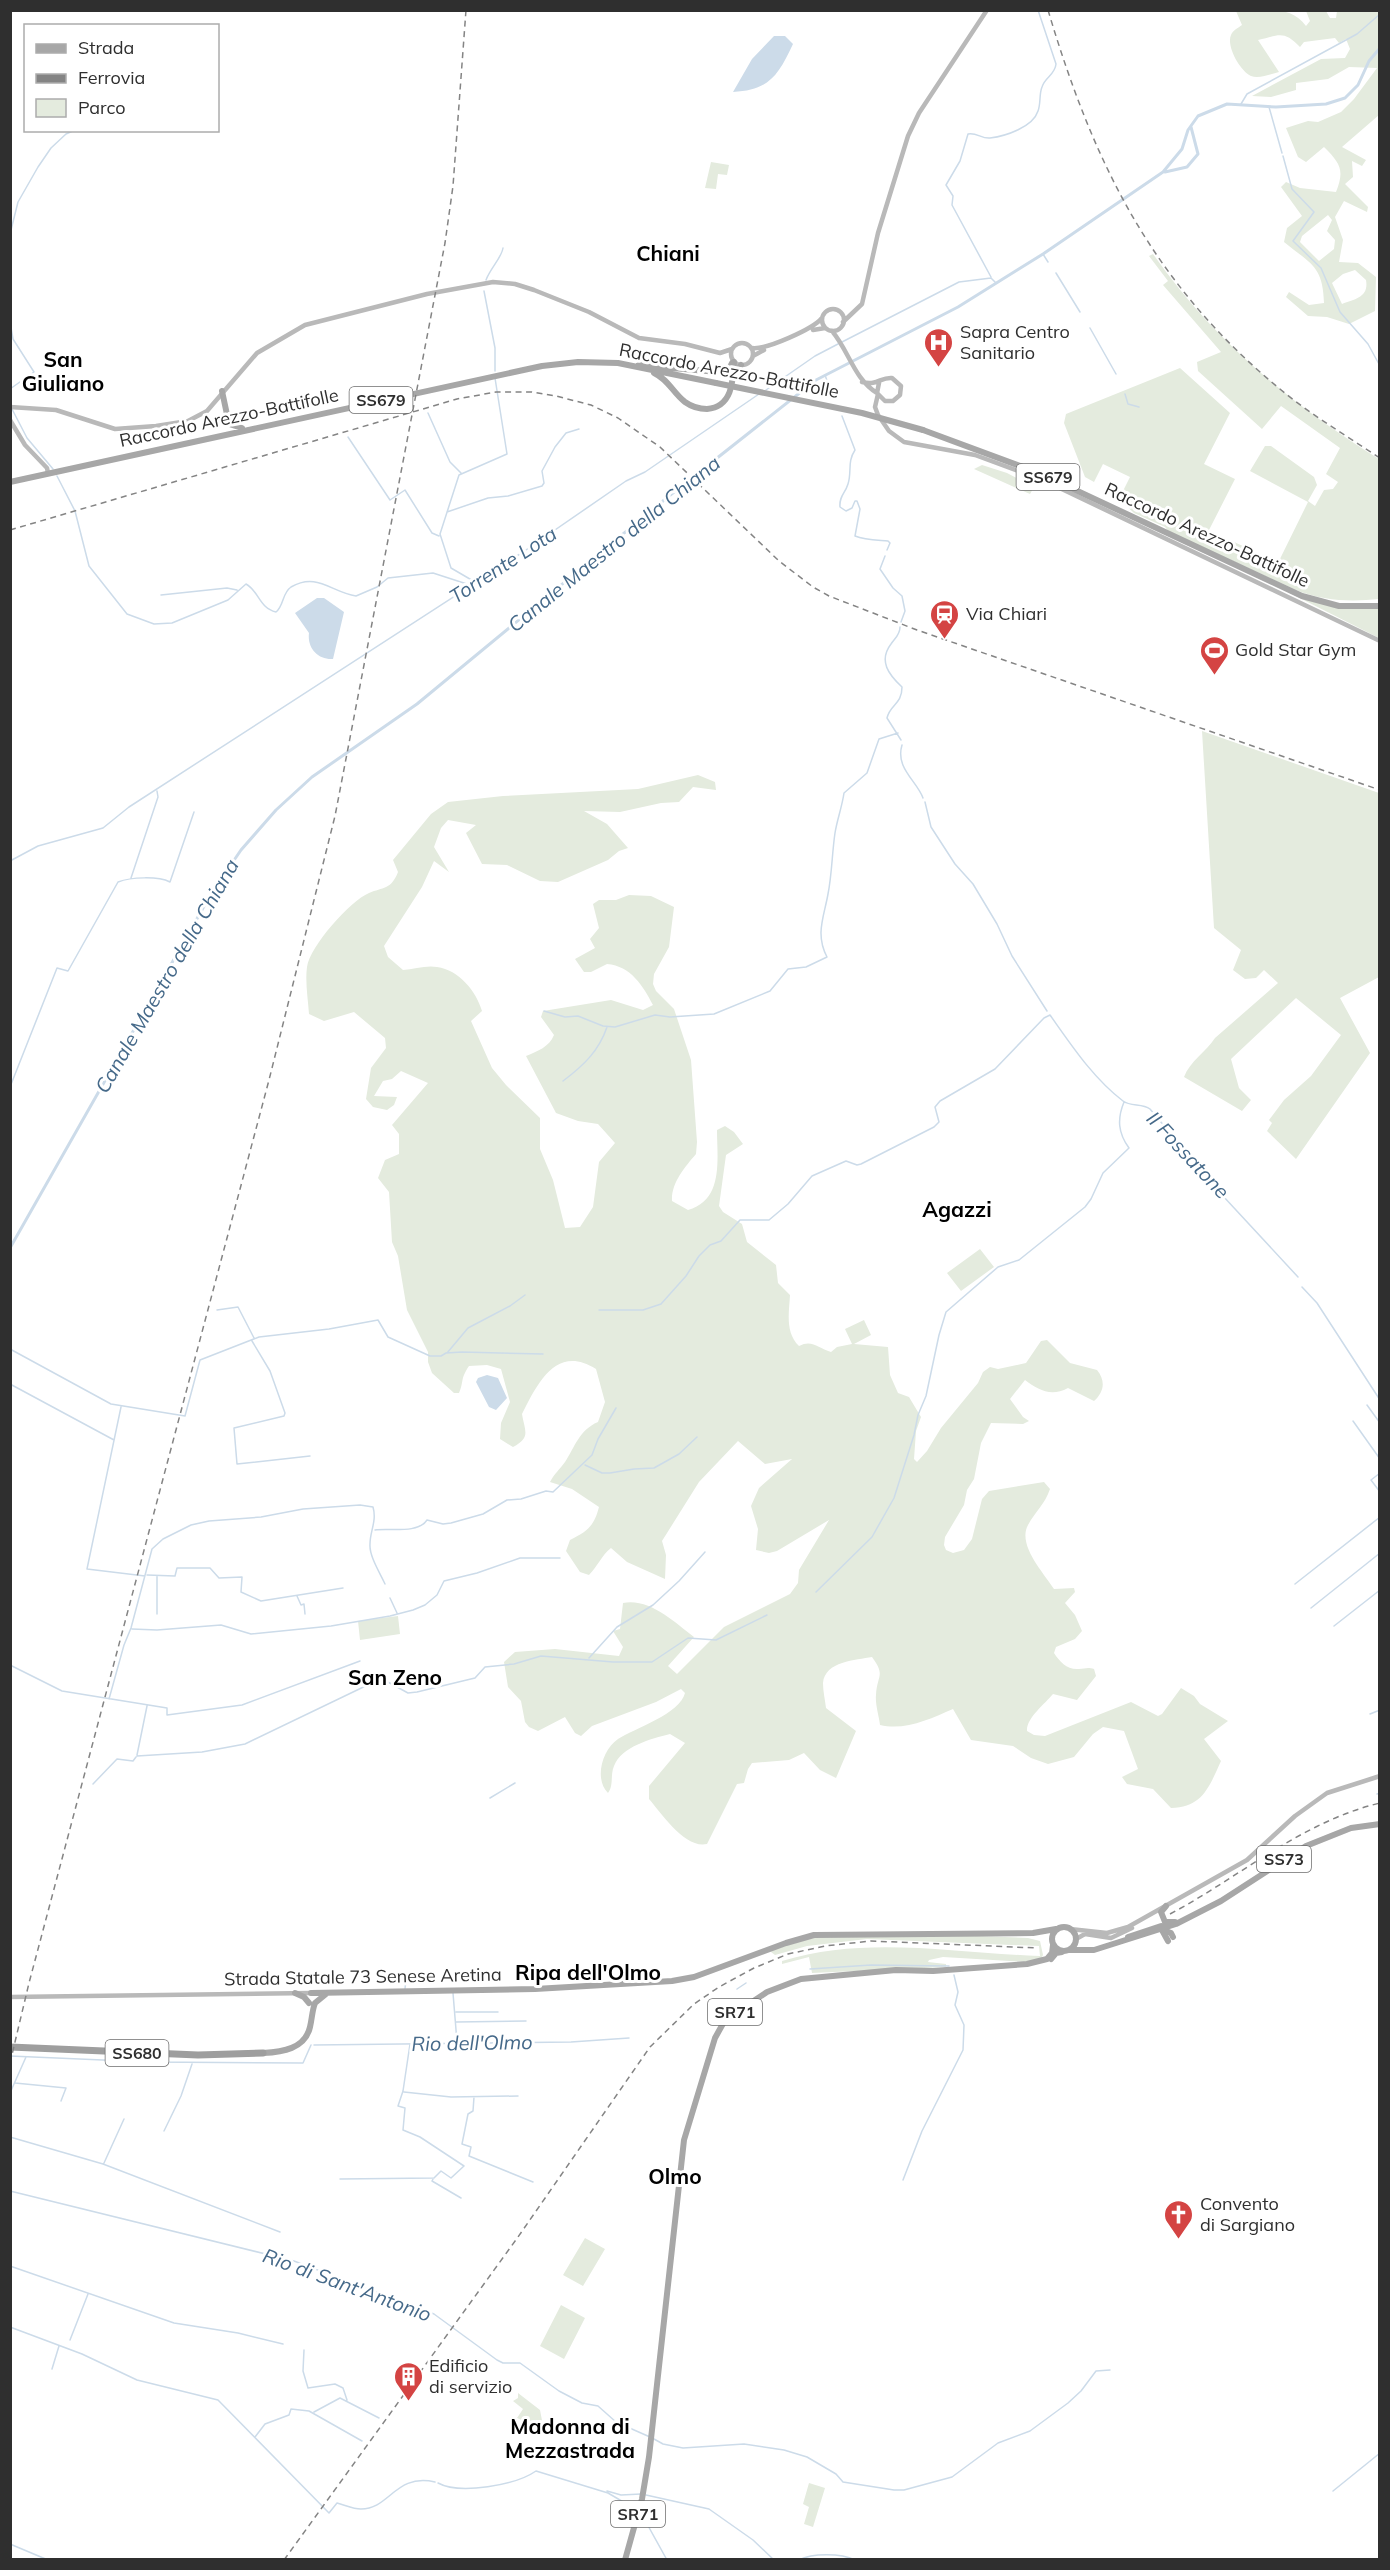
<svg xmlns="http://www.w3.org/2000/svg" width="1390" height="2570" font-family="Mulish,sans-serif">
  <rect width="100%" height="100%" fill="#fff"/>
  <path fill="#e4ebde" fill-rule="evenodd" d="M1236,11C1261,10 1290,4 1306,26L1310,21L1306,11H1326L1330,18H1336L1337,11H1379V115L1342,147L1366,160L1362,166L1352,161L1353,177L1345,184L1368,207L1367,212L1344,201L1335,217L1343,240L1339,262L1358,263L1376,277L1375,311L1349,324L1327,317L1308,316L1286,297L1289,292L1309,305L1324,303C1323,266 1311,264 1284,242L1287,228L1302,216L1281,187L1286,182L1300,188L1336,192C1345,170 1340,163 1324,147L1306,162L1298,157L1286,128L1308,121L1318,122L1341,112L1354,99L1377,68L1349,67L1328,79L1296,83V90L1271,97L1252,96L1321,59L1345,58L1350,49L1346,39L1339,43L1335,38L1304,42L1300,47C1284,30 1279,35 1258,40L1279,72C1271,74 1259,79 1251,76C1240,71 1226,46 1231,35C1233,30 1238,28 1242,25ZM1328,215L1332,220L1327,231L1335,240L1334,249L1319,261L1300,242L1302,236ZM1355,270L1366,280C1369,297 1356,299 1342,304L1332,283L1343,274Z
    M711,162L729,165L727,175L718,174L716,189L705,188Z
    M1153,254C1213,340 1291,404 1379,459V599C1351,602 1323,601 1296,590L1168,531L1165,527L1134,513L1119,499L1130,477L1103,464L1094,482L1085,477L1064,423L1066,414L1180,368L1230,413L1204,464L1235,479L1209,530L1274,561L1272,567H1276L1308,502L1250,471L1265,446H1271L1314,477L1317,485L1308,501L1315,506L1324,490L1333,489L1338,482L1326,474L1340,448L1281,406L1262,429L1198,371L1197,362L1221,352L1163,285L1168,281L1149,256Z
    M982,465L1007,473L1034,487L1030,494L974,469Z
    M1270,583L1341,608L1379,609V638Z
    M1202,731L1379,793V977L1340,998L1370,1053L1296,1159L1267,1131L1272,1123L1269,1120L1284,1100L1311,1076L1341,1035L1296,998L1231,1059L1239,1088L1251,1100L1242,1111L1184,1077C1190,1061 1206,1052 1215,1038L1278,983L1264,970L1256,978L1245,979L1233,970L1241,950L1214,928Z
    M698,775L715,782L716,790L693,787L679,802L661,803L620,812L584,811L607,824L628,848L619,851L608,860L558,882L540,881L507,865L482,864L466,833L476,825L448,820L441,828L434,847L449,872L434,861L422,887L384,946L388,957L403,970C414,969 427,965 437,967C459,970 476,991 482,1011L471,1021L492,1068L506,1085L540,1118V1149L553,1180L565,1228L580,1227L593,1207L599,1162L615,1143L598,1124L578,1121L556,1113L526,1056C538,1051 549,1047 554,1035L541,1017L543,1011L611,1000L643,1010L653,1005C643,986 631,966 607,964L591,972H584L575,959L595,948L590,939L599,928L593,904L599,900H616L629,895L651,896L674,907L669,947L654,974L653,984L656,991L674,1009L691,1060L697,1142L696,1154C685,1167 671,1183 672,1201L688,1210C724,1200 717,1159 717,1130L725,1126L734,1132L743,1144L726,1155L719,1206L723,1212L742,1224L747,1242L776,1265L778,1283L790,1295C789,1313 785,1332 799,1346C812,1339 818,1348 831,1352L837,1347L852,1344L845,1329L864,1320L871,1335L854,1344L888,1347L890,1375L898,1393L909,1397L921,1417L916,1431L914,1459L917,1462L927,1451L941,1428L978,1383L983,1372L990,1367L998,1369L1026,1363L1041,1341L1047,1340L1070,1363L1097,1370C1106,1381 1104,1392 1094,1401L1068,1388C1051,1397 1038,1390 1025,1380L1010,1399L1023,1417L1029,1421L1023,1424L991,1423L981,1443L974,1479L967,1490L964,1505L945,1537L944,1545L946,1550L953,1553L964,1550L972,1539L982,1499L989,1491L1044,1482L1050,1489C1045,1504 1035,1512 1028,1525C1017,1545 1044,1573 1054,1589L1074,1588L1075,1592L1065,1603L1075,1615L1082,1631L1075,1639L1056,1647L1054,1653C1060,1662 1067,1670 1079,1669C1085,1669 1087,1667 1094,1669L1096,1676L1077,1700L1053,1694C1045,1704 1026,1718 1027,1731L1034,1735L1045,1736L1131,1702L1158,1716L1162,1714L1181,1688L1194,1696L1200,1704L1228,1721L1204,1739L1221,1761C1209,1787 1203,1807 1171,1808L1153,1789L1127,1784L1122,1777L1138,1769L1124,1731L1103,1727L1093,1734L1074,1757L1048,1764L1031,1758L1013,1746L971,1740L953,1709C930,1719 905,1731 880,1725C879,1716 875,1704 876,1695C877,1675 886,1676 872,1657C856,1660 825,1661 823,1683C823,1691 825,1700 826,1708L856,1731L836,1778L820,1770L804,1753L789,1760L752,1763L748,1769L744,1783L737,1784L707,1844C685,1849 662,1814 649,1799V1786L685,1743L670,1734C651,1739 622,1746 614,1766C610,1775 614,1785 608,1793C594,1779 602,1750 618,1739C635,1728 680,1714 685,1693L681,1689L656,1702L592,1726L581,1736L575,1733L565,1717L538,1731L529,1727L525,1722L521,1701L508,1687L504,1662L515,1652L555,1649L619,1656L623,1647L613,1631L620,1629L623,1603C650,1598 674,1622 694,1637L668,1666L677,1674L724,1627L790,1594L798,1583L799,1570L829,1520L777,1551L769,1553L756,1550L758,1529L751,1506L759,1488L792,1459L765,1464L738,1441L699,1482L662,1541L666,1555L665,1579L627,1562L611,1548C601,1556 598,1566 589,1575L580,1572L566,1551L570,1540C588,1531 594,1526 599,1507L572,1489L550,1482C554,1474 560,1469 565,1462C575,1447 579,1430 598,1422L605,1402L596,1369C557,1344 538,1382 522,1414C525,1432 531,1437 513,1447L500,1439L501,1423L510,1402L501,1369L487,1365L469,1366C460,1379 464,1382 459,1393H454L432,1373L428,1362V1352L407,1310L398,1256L392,1242L389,1192L378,1178L385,1160L399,1154V1134L392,1125L428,1083L401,1071L392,1079L383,1081L374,1096L397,1097L394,1105L387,1110L373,1107L366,1099L371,1068L386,1048L385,1038L354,1012L324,1021L309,1014C308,999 305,982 307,967C310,946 350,901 369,893C383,887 391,890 398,872L393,860L431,814L448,802L503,796L638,789Z
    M980,1249L994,1267L961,1291L947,1273Z
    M398,1616L400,1634L360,1640L358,1621Z
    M950,1935L1028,1938L1040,1941L1043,1955L1041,1959L1028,1962L943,1957L929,1960L928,1962L946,1964V1967L812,1973L809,1957L782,1964V1961C866,1935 953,1953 1040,1956L1039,1946L867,1939L807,1946L775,1955L771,1952L772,1950L808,1939L827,1936Z
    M585,2238L605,2249L583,2286L563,2275Z
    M561,2305L585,2318L564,2359L540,2346Z
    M518,2393L540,2410L545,2436L536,2432L529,2433L531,2424L517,2418L523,2409L513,2401L518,2398Z
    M809,2483L825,2488L813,2527L804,2524L809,2507L803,2504Z"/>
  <path fill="#ccdbe9" d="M774,36H785L793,44C778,76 769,90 733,92L752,59Z
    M317,598H324L344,612L333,659C318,660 307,648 309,633L295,613Z
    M487,1375L498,1378L507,1398L496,1410L489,1407L476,1382L478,1378Z"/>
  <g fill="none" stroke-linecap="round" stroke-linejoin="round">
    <path stroke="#ccdbe9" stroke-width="1.5" d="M1241,104L1247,94L1357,34L1380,14
      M1269,107L1282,153
      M1283,156L1292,189L1314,212L1293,241L1321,268L1340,312L1368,344L1380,366
      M10,234L18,202L38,167L51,148L66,134L75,130
      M1043,254L1048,262
      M1056,273L1080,312
      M991,277L952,205L953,196L946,185L960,161L968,134C976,132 982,139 990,138C1006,136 1033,127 1038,111C1041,103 1039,94 1042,87C1045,77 1055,75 1056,64L1038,10
      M486,280C490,269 502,257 503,248
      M484,291L495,348V371
      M10,322L13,339L34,372L10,389
      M1090,328L1116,374
      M842,342L959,282L991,278L996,283
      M825,375L830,389
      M766,390L815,356L838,344
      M833,392L836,398
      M1125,394L1128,404L1139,407
      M12,409L27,438L53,469
      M428,413L450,462L461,473
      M842,416L855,450C847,462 852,472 848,484C845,494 839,496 840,507L846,511L852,508L855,501H857L860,509L855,536C865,540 877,540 888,541L890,543L887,550
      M348,437L390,500L405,490L432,533L439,536
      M57,476L75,511L89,566L127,614L154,624L172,623L228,600L246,584C259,591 259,608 276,612C284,606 282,593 291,587C317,572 331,592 356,596L377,587L388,578L433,573L470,585
      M447,512L488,498L508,496L542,486L544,483L542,471L555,447L566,433L579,429
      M885,556L880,569L893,588L902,596L905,611L901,622
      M475,582L451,568L440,534L459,475L507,454L495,378
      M161,595L227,588L237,590
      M900,627C900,635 895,638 891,644C878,661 889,675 902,687C902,705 890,704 887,718L901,740
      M902,745C895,768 917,781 923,798
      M925,802L931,827L955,864L973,884L997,924L1012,956L1047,1011
      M10,861L38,846L103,828L129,807L523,552L626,481L645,472L759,394
      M131,878L158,797L157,791
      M544,1011L565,1017L578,1016L603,1026L615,1027L655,1015L670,1017L714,1014L770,991L788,969L806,967L827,957C815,934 824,917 828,894C832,874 832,853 835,833C837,820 842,807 844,793L867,773L879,739L898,733
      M563,1081C583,1066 599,1051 607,1027
      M10,1087L57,968L68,971L118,882C131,877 158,876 170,882L194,812
      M1302,1287L1317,1303L1380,1400
      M217,1310L238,1307L254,1338
      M599,1310H643L661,1304L686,1276L699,1256L710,1245L721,1241L740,1220H769L788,1204L812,1176L846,1161L857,1165L861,1164L934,1127L939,1122L935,1107L940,1101L995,1069L1044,1018L1050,1015C1072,1046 1093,1078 1123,1101C1131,1107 1142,1103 1150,1109L1223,1196L1298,1277
      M252,1341L270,1371L285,1413L284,1416L234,1428L237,1464L310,1456
      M10,1349L111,1404L185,1416L200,1360L259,1337L329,1329L378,1320L388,1337L430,1356H441L446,1353L462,1352L543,1354
      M447,1353L468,1328L510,1306L525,1295
      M10,1384L114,1440
      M1367,1405L1380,1423
      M121,1407L87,1569L145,1576
      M1353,1421L1380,1459
      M585,1465L602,1473H610L634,1469L654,1468L679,1454L697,1437
      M1380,1473L1371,1480L1380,1492
      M375,1530C390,1528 418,1534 427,1520L443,1524L451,1523L483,1514L507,1500L521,1499L546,1491L553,1492L592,1455L598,1439L616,1408
      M147,1575L175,1576L177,1568H210L219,1578L242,1577L241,1592L261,1601L343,1588
      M1295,1584L1380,1517
      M816,1592L872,1537L894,1498L914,1435L918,1415L926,1396L939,1335L946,1312L998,1267L1019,1260L1085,1207L1091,1199L1103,1173L1129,1148C1118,1133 1117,1119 1124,1102
      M297,1596L301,1605L304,1604L305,1614
      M390,1598L397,1613
      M1311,1608L1380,1553
      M157,1614V1576
      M1334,1626L1380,1590
      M132,1629L157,1630L221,1625L251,1634L331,1626L390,1616L413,1610L425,1605L437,1595L444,1581L477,1573L520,1558H560
      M589,1658L617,1627L653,1605L679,1581L705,1552
      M10,1665L62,1691L167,1708V1715L242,1705L360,1661
      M109,1699L124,1645L131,1628L152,1549L163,1539L191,1525L209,1521L261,1517L303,1509L360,1505L373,1507C377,1521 370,1531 370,1544C369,1556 380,1573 385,1584
      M1370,1714L1380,1710
      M137,1755L147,1706
      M137,1756L202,1752L245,1744L378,1680L386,1681L408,1693L417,1692L475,1678L485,1667L514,1664L541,1656L613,1662H652L688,1638L716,1640L767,1615
      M93,1784L117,1759L133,1761L136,1757
      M1377,1794L1380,1793
      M490,1798L515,1783
      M810,1969L871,1965L949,1966
      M405,1989L406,1978
      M737,1989L746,1983
      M453,1993L457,2042
      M456,2012H498
      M456,2022L526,2021
      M314,2045L571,2042L629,2038
      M10,2056L149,2062L303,2063L311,2045
      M15,2083L66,2088L61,2101
      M404,2092L451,2097L518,2096
      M10,2093L26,2057
      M474,2097L473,2111L468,2114L462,2144L471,2147L469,2156L533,2182
      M164,2131L181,2096L192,2064
      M10,2137L103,2164L280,2232
      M104,2163L124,2119
      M340,2179L434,2178L441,2171L451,2178L464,2166L420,2137L403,2130L405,2108L398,2106L403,2091L410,2044
      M433,2179L432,2181L461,2198
      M903,2180L922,2131L963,2050L964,2025L955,2005L958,1992L954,1975
      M10,2191L294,2261L434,2314L497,2360L503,2363H520L559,2391L582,2403L598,2406L616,2422L650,2437
      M10,2266L174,2323L238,2333L283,2344
      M10,2327L82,2354L137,2380L218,2400L329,2513L337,2503C345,2505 353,2509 361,2509C390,2509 395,2473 435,2482
      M70,2340L88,2294
      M304,2350L303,2371L308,2388L335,2384L343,2388L347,2400
      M52,2369L59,2346
      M314,2412L340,2398L379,2418
      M255,2437L265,2424L289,2415L291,2409L309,2411L362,2441
      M654,2439L663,2444L683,2448L744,2444L784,2450L807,2457L836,2474L843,2482L894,2490H904L952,2477L998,2443L1030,2431L1068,2403L1081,2391L1096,2371L1110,2370
      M438,2483C460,2495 516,2485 536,2471L608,2493L637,2510
      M607,2491L621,2495L641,2494
      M1333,2491L1380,2453
      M646,2495L709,2509L753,2540L774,2560
      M641,2513L667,2560
      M10,2544L48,2560
      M799,2560C812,2553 841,2553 855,2560"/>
    <path stroke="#ccdbe9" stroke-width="3" d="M1165,172L1187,167L1198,154L1191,127
      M10,1248L211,894L241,850L276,810L312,777L417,704L669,496L816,380L958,307L1043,254L1163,172L1182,149L1188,130L1198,116L1227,104L1276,107L1326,104L1345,98L1358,85L1369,61L1380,48"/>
    <path stroke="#b9b9b9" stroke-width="4.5" d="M822 320a11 11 0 1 1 22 0a11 11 0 1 1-22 0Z
      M843,322L862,304L878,233L908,136L919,113L987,10
      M813,330L825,328
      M832,331C849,351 854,379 877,393
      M731 354a11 11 0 1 1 22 0a11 11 0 1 1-22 0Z
      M752,348C766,350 813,329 822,318
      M753,356L764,350
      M862,382C878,386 880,377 892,378L901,386L900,395L893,401H885L877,393L879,383
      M878,394L875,407L878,415L889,431L904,442L975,455L1045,481L1380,641
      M10,407L56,410L115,429L156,426L188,421L207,411L257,353L305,325L427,294L493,282L515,284L534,290L589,312L639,338L685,344L720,353L732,349
      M10,420L25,445L47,468L48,473
      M1070,1929L1107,1933L1128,1927L1247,1860L1295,1816L1327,1793L1380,1776
      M1076,1939L1085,1934L1111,1938L1132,1928
      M10,1997L311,1993"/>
    <path stroke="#a7a7a7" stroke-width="6" d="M639,365L718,372L729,369L732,363
      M654,373C669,380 673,393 685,402C692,407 698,409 707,409C732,407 733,382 734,362
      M734,376L741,365
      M222,391L229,424L242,428
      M923,430L1039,473L1302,596L1339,606H1380
      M10,482L542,366L578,362L618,363L716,383
      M1166,1906L1161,1912L1165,1922H1175
      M1052 1939a12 12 0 1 1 24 0a12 12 0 1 1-24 0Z
      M1161,1929L1171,1933L1173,1937
      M1162,1930L1168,1941
      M1128,1937L1161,1926
      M1071,1950H1094L1176,1924L1221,1901L1306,1846L1351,1828L1380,1824
      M1051,1959L1056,1953L1062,1952
      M295,1993L304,1997L309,2003
      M311,1993L535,1989L672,1981L694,1977L786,1943L814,1935L1033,1933L1056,1929
      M263,2053C282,2052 305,2049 310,2027C312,2019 312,2011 315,2003L326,1994
      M625,2560L642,2499L649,2457L684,2140L715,2038L725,2020L767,1992L801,1979L896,1970L933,1971L1027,1964L1047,1959L1052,1953L1053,1945"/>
    <path stroke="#9e9e9e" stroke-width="7" d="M10,2047L198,2055L263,2053"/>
    <path stroke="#848484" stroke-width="1.5" stroke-dasharray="6 4.5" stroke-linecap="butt" d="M1048,10C1095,168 1155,288 1286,394C1315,417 1348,437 1380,458
      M10,530L457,399L496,392H532L556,396L591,405L618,418L660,447L779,561L813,587L829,596L917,630L1380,790
      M1170,1914C1240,1877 1301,1822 1380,1803
      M10,2063L29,1983L269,1080L335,816L445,243L453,186L466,10
      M284,2560L518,2237L650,2047L694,2004L719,1987L754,1968L788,1954L825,1946L871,1941L1038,1948"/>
    <path stroke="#a7a7a7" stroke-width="6" d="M716,383L862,413L923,430"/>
  </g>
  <defs>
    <symbol id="hospital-pin" viewBox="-11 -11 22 30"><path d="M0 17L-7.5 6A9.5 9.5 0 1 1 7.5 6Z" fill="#d44443" stroke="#fff"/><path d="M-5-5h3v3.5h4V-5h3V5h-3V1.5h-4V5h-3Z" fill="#fff"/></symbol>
    <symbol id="station-pin" viewBox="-11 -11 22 30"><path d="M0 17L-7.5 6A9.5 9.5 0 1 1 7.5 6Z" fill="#d44443" stroke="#fff"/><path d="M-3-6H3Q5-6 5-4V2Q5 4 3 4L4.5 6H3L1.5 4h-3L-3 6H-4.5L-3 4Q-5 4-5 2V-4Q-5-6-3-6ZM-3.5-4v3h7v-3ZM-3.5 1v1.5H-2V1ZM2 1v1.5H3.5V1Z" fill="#fff"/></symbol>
    <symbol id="stadium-pin" viewBox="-11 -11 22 30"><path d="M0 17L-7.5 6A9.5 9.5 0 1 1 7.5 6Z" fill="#d44443" stroke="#fff"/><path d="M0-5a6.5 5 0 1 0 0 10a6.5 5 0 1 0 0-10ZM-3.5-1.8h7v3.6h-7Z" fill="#fff"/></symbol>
    <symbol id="church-pin" viewBox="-11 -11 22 30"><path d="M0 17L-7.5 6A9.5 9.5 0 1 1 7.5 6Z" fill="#d44443" stroke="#fff"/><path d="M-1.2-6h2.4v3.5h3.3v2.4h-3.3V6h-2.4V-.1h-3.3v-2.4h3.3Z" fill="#fff"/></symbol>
    <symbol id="building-pin" viewBox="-11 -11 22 30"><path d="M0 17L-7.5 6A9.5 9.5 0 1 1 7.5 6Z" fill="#d44443" stroke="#fff"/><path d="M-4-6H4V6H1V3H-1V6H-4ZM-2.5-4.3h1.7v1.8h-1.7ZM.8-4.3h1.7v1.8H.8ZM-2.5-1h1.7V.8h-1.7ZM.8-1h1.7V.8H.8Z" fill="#fff"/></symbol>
  </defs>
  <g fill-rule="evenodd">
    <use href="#hospital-pin" x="922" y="326" width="33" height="45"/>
    <use href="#station-pin" x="928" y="598" width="33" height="45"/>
    <use href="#stadium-pin" x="1198" y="634" width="33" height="45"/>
    <use href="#church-pin" x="1162" y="2198" width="33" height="45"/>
    <use href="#building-pin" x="392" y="2360" width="33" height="45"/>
  </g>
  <g text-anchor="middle" stroke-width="6" stroke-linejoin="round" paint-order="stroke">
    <g fill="#fff" stroke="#6d6d6d" stroke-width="1.5">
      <rect x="349.5" y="387" width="63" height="26" rx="4.5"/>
      <rect x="1016.5" y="464" width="63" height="26" rx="4.5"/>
      <rect x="1257" y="1846" width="54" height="26" rx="4.5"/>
      <rect x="708" y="1999" width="54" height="26" rx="4.5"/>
      <rect x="105.5" y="2040" width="63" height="26" rx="4.5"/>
      <rect x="611" y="2501" width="54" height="26" rx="4.5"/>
    </g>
    <g font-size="16" font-weight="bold" fill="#2f2f2f">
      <text x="381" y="406">SS679</text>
      <text x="1048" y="483">SS679</text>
      <text x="1284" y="1865">SS73</text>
      <text x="735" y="2018">SR71</text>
      <text x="137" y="2059">SS680</text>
      <text x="638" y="2520">SR71</text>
    </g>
    <g font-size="18" fill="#2f2f2f" stroke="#fff" text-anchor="start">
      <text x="960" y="338">Sapra Centro<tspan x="960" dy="21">Sanitario</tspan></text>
      <text x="966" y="620">Via Chiari</text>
      <text x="1235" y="656">Gold Star Gym</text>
      <text x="1200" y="2210">Convento<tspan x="1200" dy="21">di Sargiano</tspan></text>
      <text x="429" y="2372">Edificio<tspan x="429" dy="21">di servizio</tspan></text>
    </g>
    <g font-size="18" fill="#2f2f2f" stroke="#fff">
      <text transform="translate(729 371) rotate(11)" y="6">Raccordo Arezzo-Battifolle</text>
      <text transform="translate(229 418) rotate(-12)" y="6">Raccordo Arezzo-Battifolle</text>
      <text transform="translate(1207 535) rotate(25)" y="6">Raccordo Arezzo-Battifolle</text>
      <text transform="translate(363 1977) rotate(-1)" y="6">Strada Statale 73 Senese Aretina</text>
    </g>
    <g font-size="20" font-style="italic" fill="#456989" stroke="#fff">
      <text transform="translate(614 544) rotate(-39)" y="7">Canale Maestro della Chiana</text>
      <text transform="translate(503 565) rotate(-33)" y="7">Torrente Lota</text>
      <text transform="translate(167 976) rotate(-60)" y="7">Canale Maestro della Chiana</text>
      <text transform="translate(1188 1155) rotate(47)" y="7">Il Fossatone</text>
      <text transform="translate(472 2043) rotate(-1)" y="7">Rio dell'Olmo</text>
      <text transform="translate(347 2285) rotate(20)" y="7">Rio di Sant'Antonio</text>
    </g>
    <g font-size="21" font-weight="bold" fill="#000" stroke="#fff">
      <text x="668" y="261">Chiani</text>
      <text x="63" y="367">San<tspan x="63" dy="24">Giuliano</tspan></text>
      <text x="957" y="1217">Agazzi</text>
      <text x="395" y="1685">San Zeno</text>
      <text x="588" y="1980">Ripa dell'Olmo</text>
      <text x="675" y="2184">Olmo</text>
      <text x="570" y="2434">Madonna di<tspan x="570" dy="24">Mezzastrada</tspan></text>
    </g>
  </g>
  <rect width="1390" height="2570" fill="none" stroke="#2f2f2f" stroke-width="24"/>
  <rect x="24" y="24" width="195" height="108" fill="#ffffff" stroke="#acacac" stroke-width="1.5"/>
  <rect x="36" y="44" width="30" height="9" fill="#a7a7a7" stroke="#acacac" stroke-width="1.5"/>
  <text x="78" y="54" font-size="18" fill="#2f2f2f">Strada</text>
  <rect x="36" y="74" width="30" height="9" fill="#848484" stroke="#acacac" stroke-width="1.5"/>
  <text x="78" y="84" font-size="18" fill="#2f2f2f">Ferrovia</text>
  <rect x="36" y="99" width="30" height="18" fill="#e4ebde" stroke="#acacac" stroke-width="1.5"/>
  <text x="78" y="114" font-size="18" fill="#2f2f2f">Parco</text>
</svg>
